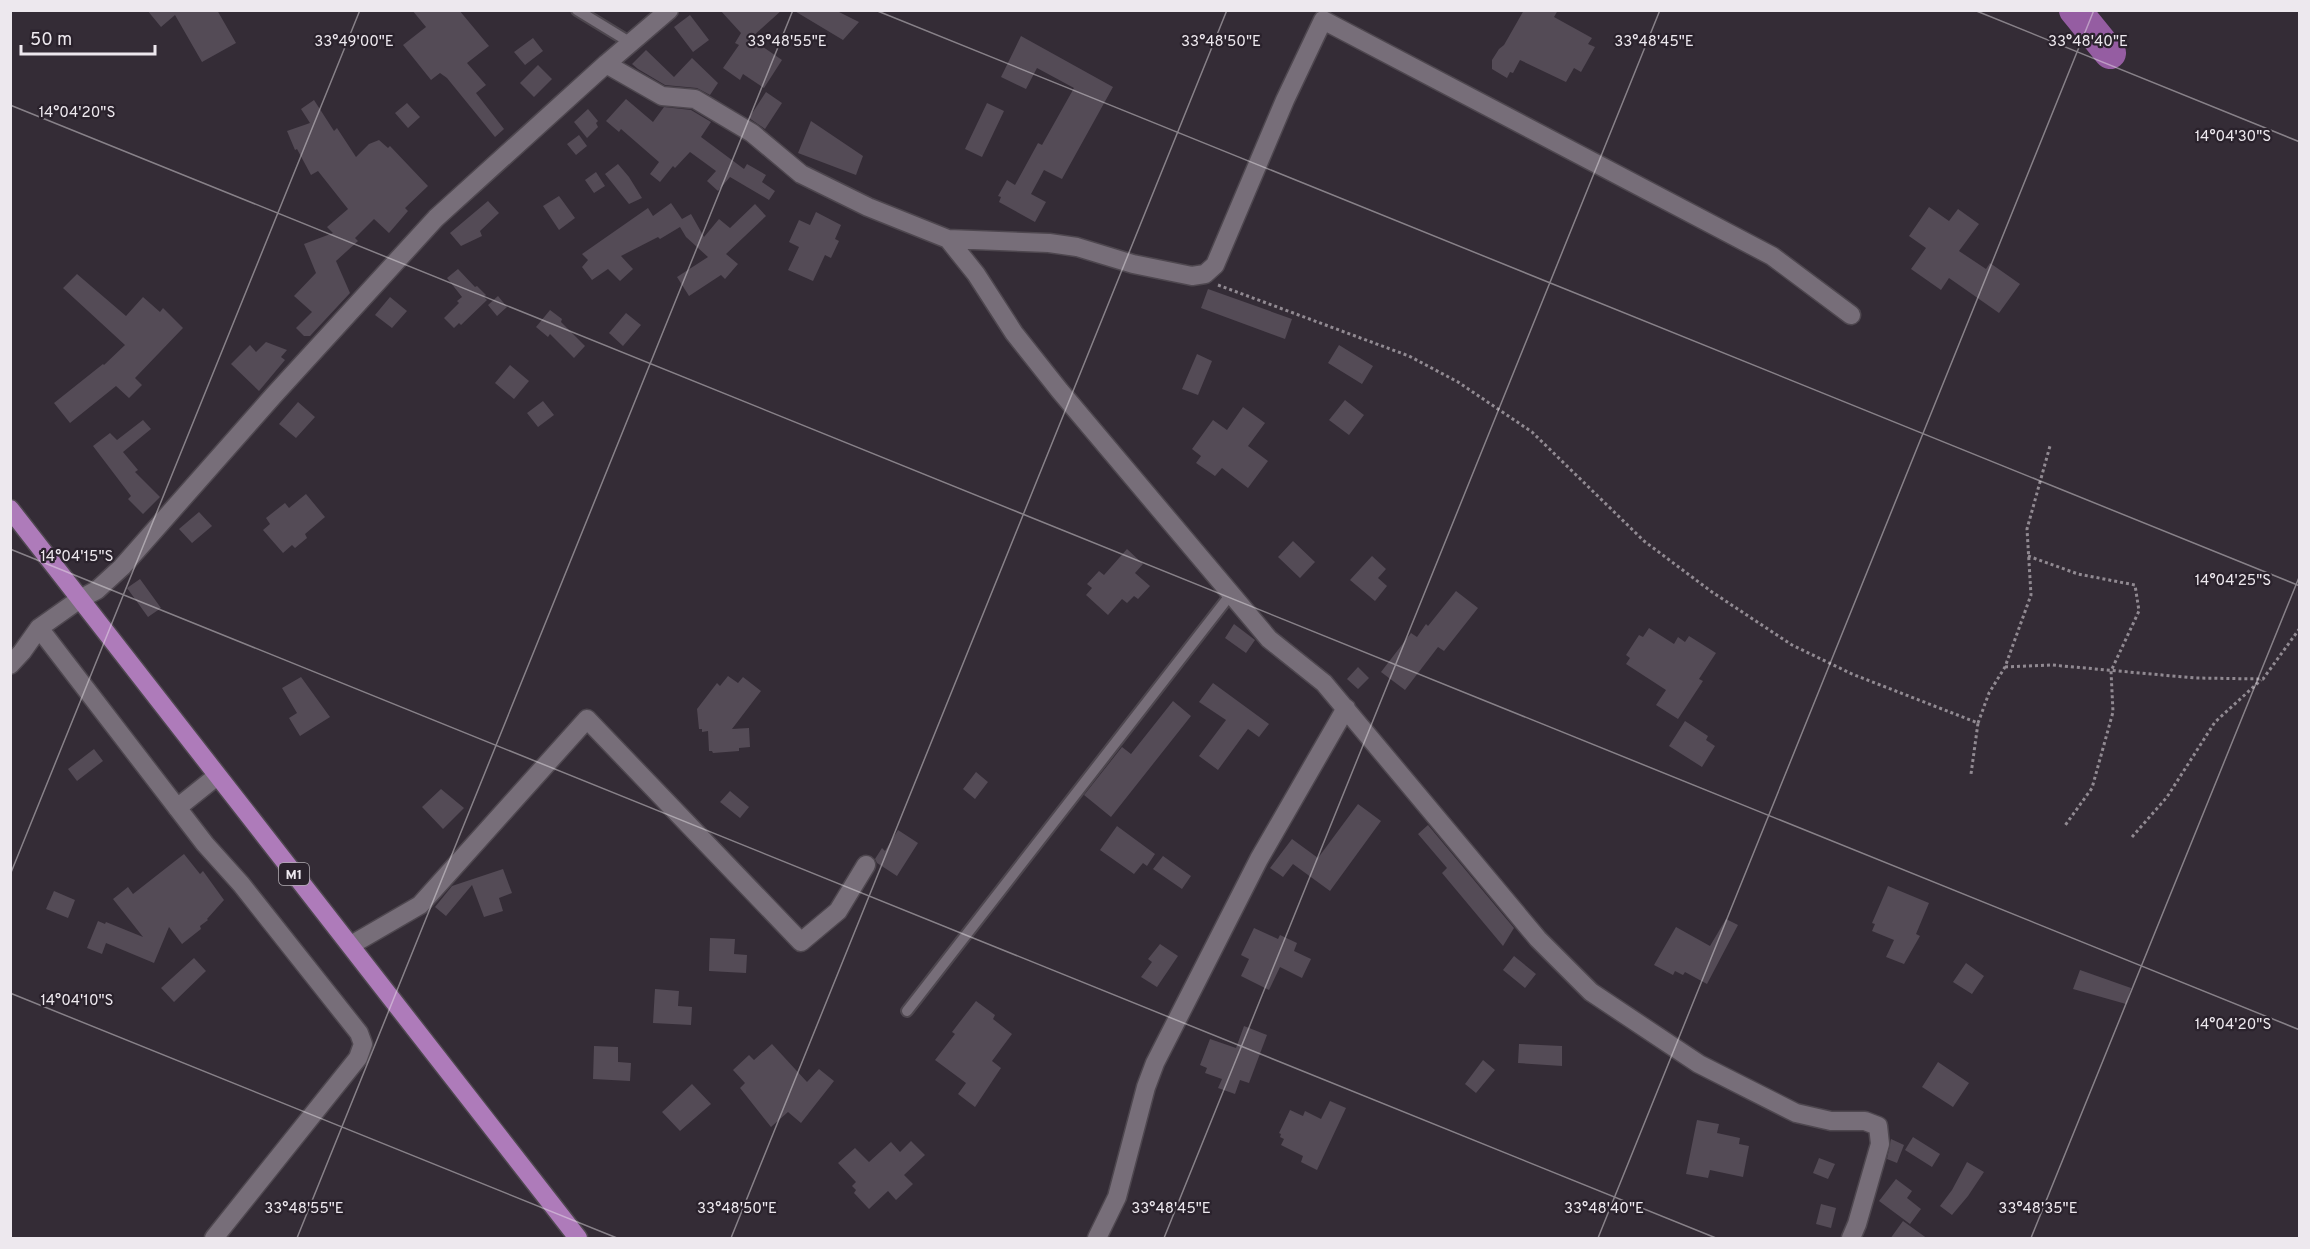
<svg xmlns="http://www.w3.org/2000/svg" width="2310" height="1249" font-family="Overpass,sans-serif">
  <rect width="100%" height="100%" fill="#342c36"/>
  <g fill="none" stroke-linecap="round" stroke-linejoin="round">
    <path stroke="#955da2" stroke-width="32" d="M2075,10L2110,53"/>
  </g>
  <path fill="#544b56" d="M147,10H217L236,43L202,62L175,15L161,27Z
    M412,10H459L489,46L467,63L486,85L476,93L504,129L495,137L447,78L440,73L431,80L403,45L426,27Z
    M720,10H782L753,36L758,40L756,42L782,60L764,88L743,74L740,80L723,68L739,45L735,43L741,33Z
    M793,10H835L859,22L843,40Z
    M1524,10H1558L1554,17L1592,38L1588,44L1595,47L1581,72L1574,68L1566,82L1520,60L1513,73L1510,72L1507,78L1492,69V60L1499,49L1504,45Z
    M690,15L709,40L693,52L674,27Z
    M1021,36L1113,87L1062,179L1044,170L1031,194L1046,202L1035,222L999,202L1001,197L998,196L1007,180L1015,185L1038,143L1042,145L1074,88L1037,68L1026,89L1001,77Z
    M533,38L543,51L525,65L514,52Z
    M646,50L674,77L692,58L718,83L710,95L697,88L665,85L638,69L632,64Z
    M538,65L552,79L534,97L520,83Z
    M766,92L782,103L765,129L749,118Z
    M626,99L653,122L664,107L691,110L711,122L701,137L744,169L747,164L766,175L762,182L775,191L769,200L730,177L718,191L707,181L716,171L690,152L675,168L673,166L660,182L650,174L659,162L621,129L619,132L606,121Z
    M314,100L334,131L337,128L356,157L369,144L379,140L388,148L390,146L428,186L405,208L408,211L389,233L374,219L355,238L358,241L336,261L350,293L310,336H304L296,328L312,312L294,296L316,273L304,244L333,233L327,227L348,209L318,171L311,175L297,149L295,150L287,131L310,123L301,109Z
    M407,103L420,117L408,128L395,113Z
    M987,103L1004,111L982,157L965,149Z
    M588,109L598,121L596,123L598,127L587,138L574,122Z
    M811,121L863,156L856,175L798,153Z
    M579,135L587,146L576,155L567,144Z
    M618,164L629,177L642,198L629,204L605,174Z
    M596,172L605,186L594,193L585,180Z
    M559,196L575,218L559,230L543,206Z
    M488,201L499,213L480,231L482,236L461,246L450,233Z
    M671,203L682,219L691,214L704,237L719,219L730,228L755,204L766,216L726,254L738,264L725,279L721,275L689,296L677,277L708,257L686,237L680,227L660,239L658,237L621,256L633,269L620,281L608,269L592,280L582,267L588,260L582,254L648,208L653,216Z
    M1929,207L1949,221L1958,209L1979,224L1959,251L1986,269L1990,263L2020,284L1999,313L1949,278L1941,290L1911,269L1926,248L1909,236Z
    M816,212L841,225L835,239L839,241L831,258L825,255L813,281L788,270L799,247L789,242L799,220L810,225Z
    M458,269L475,287L477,286L486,295L484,297L487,300L461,325L459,323L454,328L444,318L459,303L457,301L462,297L447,278Z
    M77,274L126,316L143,297L160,312L163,308L183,328L135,378L142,385L129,398L116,386L70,423L54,403L103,364L104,365L125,345L63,288Z
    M1208,289L1292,319L1285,339L1201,308Z
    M498,296L507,307L497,316L488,305Z
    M390,297L407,311L392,328L375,315Z
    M550,310L562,319L561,322L585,346L574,358L550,334L548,337L536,327Z
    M626,313L641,325L623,346L609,333Z
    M266,342L287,350L281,357L285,360L259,391L231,364L250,345L256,352Z
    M1339,345L1373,366L1362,384L1328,363Z
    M1197,354L1212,361L1198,395L1182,389Z
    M510,365L529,381L514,399L495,383Z
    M1345,400L1364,415L1349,435L1329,420Z
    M543,401L554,415L538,427L527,413Z
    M298,402L315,417L296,438L279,424Z
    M1243,407L1265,423L1248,446L1268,461L1248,488L1222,468L1215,476L1196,463L1201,456L1192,449L1213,420L1227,430Z
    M143,420L151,429L123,452L138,470L135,472L160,497L143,514L128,499L131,496L93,446L110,433L117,440Z
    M306,494L325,517L305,534L307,538L295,548L292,545L283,553L263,530L270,524L266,518L285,503L289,508Z
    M199,512L212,526L192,543L179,529Z
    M1293,541L1315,562L1300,578L1278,557Z
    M1127,549L1143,564L1135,573L1150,586L1138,599L1134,596L1127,603L1122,599L1108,615L1086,595L1092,588L1087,584L1099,571L1104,575Z
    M1372,556L1386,569L1378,578L1387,586L1375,601L1350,580Z
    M140,579L161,608L148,617L127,588Z
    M1456,591L1478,608L1444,651L1438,647L1405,690L1381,672L1411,633L1417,637L1426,624L1428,626Z
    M1234,624L1255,640L1246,653L1225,638Z
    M1649,628L1674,644L1678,637L1685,642L1689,636L1716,653L1699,679L1703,681L1678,719L1656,705L1666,690L1626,664L1630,658L1626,655L1639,635L1643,637Z
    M1358,667L1369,678L1358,689L1347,679Z
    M728,676L738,683L743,677L761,691L732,729L749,728L750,747L739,748V751L713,753L712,751H709L708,731L702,732V729H699L697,709L717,683L720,686Z
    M301,677L330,717L300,736L289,718L297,713L282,688Z
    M1213,683L1269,724L1259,737L1248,729L1218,770L1199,756L1226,720L1199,702Z
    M1173,701L1191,716L1111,817L1084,795L1122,747L1131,754Z
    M1685,721L1708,736L1706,740L1715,746L1702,767L1669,746Z
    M94,749L103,761L77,781L68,769Z
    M976,772L988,782L975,799L963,789Z
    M441,789L464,808L443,829L422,807Z
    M730,791L749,807L740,818L720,802Z
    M1358,804L1381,821L1330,891L1293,864L1283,877L1270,868L1292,839L1318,858Z
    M1428,825L1514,928L1503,946L1442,873L1447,868L1418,834Z
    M1117,826L1155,854L1147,866L1143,863L1134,874L1100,850Z
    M898,830L918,843L897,876L877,863L875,859L882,848L885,851Z
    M184,854L200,874L203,871L224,900L207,919L208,920L200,926L201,929L182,944L169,927L154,963L106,943L102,954L87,948L98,921L105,924L106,922L143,937L113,899L128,887L133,894Z
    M1163,856L1191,876L1182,889L1153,869Z
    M503,869L512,893L499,898L503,911L484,917L472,885L446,916L435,907L452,886Z
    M1888,886L1929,903L1916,934L1920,936L1904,964L1886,957L1894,940L1872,931L1875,924L1872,923Z
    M54,891L75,900L68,918L46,909Z
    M1726,919L1738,925L1707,984L1685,972L1683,975L1675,971L1673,975L1654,965L1676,927L1710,946Z
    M1254,928L1278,939L1280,935L1297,943L1294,951L1311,959L1302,978L1280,967L1269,990L1241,976L1249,959L1241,955Z
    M710,938L735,939L734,954L747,955L746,973L709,971Z
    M1160,944L1178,956L1157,987L1141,977L1152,962L1148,959Z
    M1514,956L1536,974L1525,988L1503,970Z
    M194,958L206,971L174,1002L161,988Z
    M1966,963L1984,976L1972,994L1953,982Z
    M2080,970L2131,988L2126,1004L2073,989Z
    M655,989L679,991L678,1006L692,1007L691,1025L653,1023Z
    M976,1001L995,1015L993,1019L1012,1034L992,1061L1001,1068L975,1107L958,1094L966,1083L935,1060L955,1034L952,1032Z
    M1244,1026L1267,1035L1249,1083L1240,1080L1235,1094L1218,1088L1222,1079L1205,1073L1207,1068L1200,1065L1210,1039L1236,1048Z
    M772,1044L807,1082L819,1069L834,1081L801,1123L788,1112L771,1127L740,1088L745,1083L733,1070L749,1055L754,1060Z
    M1519,1044L1562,1046V1066L1518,1063Z
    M594,1046L618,1047V1062L631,1063L630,1081L593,1079Z
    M1483,1060L1495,1070L1476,1093L1465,1084Z
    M1938,1062L1969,1083L1953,1107L1922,1087Z
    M692,1084L711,1104L680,1131L662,1112Z
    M1330,1101L1346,1108L1317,1170L1301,1162L1303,1156L1281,1145L1284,1139L1280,1137L1281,1134L1279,1133L1290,1110L1303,1116L1305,1111L1321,1119Z
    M1697,1120L1719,1124L1717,1133L1740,1138L1739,1144L1749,1146L1743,1177L1710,1170L1708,1178L1686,1174Z
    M1913,1137L1940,1154L1932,1167L1905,1150Z
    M1891,1139L1904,1145L1897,1163L1887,1159Z
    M911,1141L925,1155L904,1175L913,1184L896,1200L888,1191L869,1209L854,1193L856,1190L852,1186L856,1182L838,1163L855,1148L869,1162L891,1142L900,1152Z
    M1819,1158L1835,1164L1828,1179L1813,1173Z
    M1967,1162L1984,1172L1968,1196L1952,1215L1940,1206L1952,1190Z
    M1896,1179L1912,1191L1907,1198L1921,1209L1910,1224L1879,1201Z
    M1821,1204L1836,1208L1831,1228L1816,1224Z
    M1903,1221L1928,1239H1890Z"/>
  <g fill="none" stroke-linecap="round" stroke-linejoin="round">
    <defs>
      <path id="service" d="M577,10L631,43
        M907,1011L1231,594"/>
      <path id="minor" d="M606,64L662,96L695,99L752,133L801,174L868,207L948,239L1049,243L1077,247L1133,264L1192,276L1205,274L1215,265L1285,100L1323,20L1772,256L1851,315
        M948,239L976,274L1014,333L1060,391L1269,639L1324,683L1538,939L1591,992L1699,1064L1796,1113L1831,1121H1865L1878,1126L1880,1144L1857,1224L1851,1238
        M39,628L205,844L241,884L359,1033L363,1044L358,1058L214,1238
        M10,665L22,652L39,628L80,599L97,590L122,567L274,395L436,218L606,64L669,10
        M177,808L217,776
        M351,945L420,905L587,719L801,942L838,911L866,865
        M1097,1238L1117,1197L1146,1087L1155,1063L1259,859L1346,708"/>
      <path id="trunk" d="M10,509L578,1238"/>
    </defs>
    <use href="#service" stroke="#4e474f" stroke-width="14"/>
    <use href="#minor" stroke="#4e474f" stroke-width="21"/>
    <use href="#trunk" stroke="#4e474f" stroke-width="21"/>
    <path stroke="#918a92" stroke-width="3" stroke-dasharray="3 3" stroke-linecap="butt" d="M1218,285L1409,356L1458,382L1532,432L1644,541L1712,592L1792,645L1852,674L1978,723L1971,774
      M2028,556L2078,574L2135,585L2139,611L2111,671L2113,712L2092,788L2064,827
      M2005,667L2052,665L2195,678L2263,679L2300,628
      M1978,723L1989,693L2005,667L2031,595L2027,529L2050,446
      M2132,837L2167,797L2215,722L2261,680"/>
    <use href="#service" stroke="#776e79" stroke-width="10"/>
    <use href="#minor" stroke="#776e79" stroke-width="18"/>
    <use href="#trunk" stroke="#ae7bba" stroke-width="18"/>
  </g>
  <path fill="none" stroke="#ede8ee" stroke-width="1.5" stroke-opacity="0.45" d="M875,10L2300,586M1974,10L2300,142M10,105L2300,1030M10,549L1716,1238M10,875L360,10M10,993L617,1238M297,1238L793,10M731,1238L1227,10M1164,1238L1660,10M1598,1238L2094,10M2031,1238L2300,575"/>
  <g text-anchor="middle" stroke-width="4.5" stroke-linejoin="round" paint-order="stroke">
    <rect fill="#2a222c" stroke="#b2adb4" stroke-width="1.5" x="279" y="863" width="30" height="22" rx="4.5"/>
    <g font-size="14" font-weight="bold" fill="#ede8ee">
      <text x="294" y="879">M1</text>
    </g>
  </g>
  <g font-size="15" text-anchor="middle" fill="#ede8ee" stroke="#2a222c" stroke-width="4.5" stroke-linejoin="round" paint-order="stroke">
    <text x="354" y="46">33°49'00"E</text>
    <text x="787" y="46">33°48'55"E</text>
    <text x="1221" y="46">33°48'50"E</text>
    <text x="1654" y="46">33°48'45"E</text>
    <text x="2088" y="46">33°48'40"E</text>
    <text x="77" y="117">14°04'20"S</text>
    <text x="2233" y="141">14°04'30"S</text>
    <text x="77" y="561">14°04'15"S</text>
    <text x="2233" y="585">14°04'25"S</text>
    <text x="77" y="1005">14°04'10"S</text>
    <text x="2233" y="1029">14°04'20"S</text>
    <text x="304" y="1213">33°48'55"E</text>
    <text x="737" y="1213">33°48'50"E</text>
    <text x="1171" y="1213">33°48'45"E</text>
    <text x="1604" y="1213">33°48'40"E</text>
    <text x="2038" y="1213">33°48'35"E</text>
  </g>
  <rect width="2310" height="1249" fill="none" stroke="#ede8ee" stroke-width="24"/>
  <path d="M21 45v9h134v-9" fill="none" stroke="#ede8ee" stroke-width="3"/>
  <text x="30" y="45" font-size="18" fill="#ede8ee" stroke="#2a222c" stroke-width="4.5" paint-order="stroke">50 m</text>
</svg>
